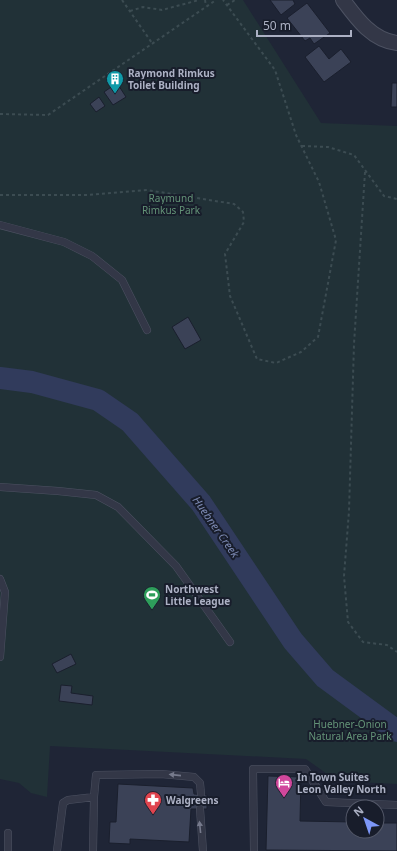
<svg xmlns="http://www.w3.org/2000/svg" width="397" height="851" font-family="'Noto Sans',sans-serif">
  <rect width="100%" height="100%" fill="#1f2536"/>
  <path fill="#213137" d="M0,0H243L321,123L397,126V784L337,781L306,759L50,746L47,797L31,793L19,783L0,779Z"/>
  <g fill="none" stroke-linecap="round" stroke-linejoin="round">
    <path stroke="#313b5c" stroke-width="22" d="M0,378L32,382L98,400L130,422L201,503L293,641L325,678L397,731"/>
  </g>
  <path fill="#3b4257" stroke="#1a1f2d" d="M270,0H293L295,4L281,15Z
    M307,3L330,33L314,44L310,38L305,41L287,18Z
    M319,46L329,59L341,49L351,62L324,82L305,57Z
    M117,83L126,97L113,105L104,92Z
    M392,83H397V107H391Z
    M99,97L105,106L96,112L90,104Z
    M188,317L201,340L185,349L172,327Z
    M71,654L76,664L57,673L52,664Z
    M61,685L72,686L71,693L93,696L92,705L59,701Z
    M268,776L301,777L300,821L353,822V819V831H377V823H397V851L266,850Z
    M118,784L193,788L194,794L207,795V809H191L189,842L130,839V844L109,843L110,822H116Z"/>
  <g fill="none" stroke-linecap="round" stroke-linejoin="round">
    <defs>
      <path id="lane" d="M0,225L64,242L92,256L122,280L147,330
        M0,487L58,491L96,495L118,507L176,566L230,642
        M0,579L5,592L0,657
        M200,809L203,851
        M8,833V851
        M57,851L63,803L68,800L94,797L96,775L161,774L194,777L200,783L201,794
        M93,851L94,797
        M254,851L253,769H305L326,802L397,805"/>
      <path id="street" d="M343,0C357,19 372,40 397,43"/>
    </defs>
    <use href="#lane" stroke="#4d5262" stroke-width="8"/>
    <use href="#street" stroke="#4d5262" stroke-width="16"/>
    <path stroke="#3c4c52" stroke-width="2" stroke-dasharray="3 3" stroke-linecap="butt" d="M122,0L152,43
      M205,0L206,6
      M227,5L235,0
      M130,11L143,7L162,10L199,0
      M0,114L48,115L216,0
      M302,146L328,147L354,155L384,196L397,199
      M365,172L354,344L349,511L344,576L348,622L363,642L387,645L397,652
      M0,195H88L147,190L234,204L243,212L244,222L225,254L230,296L257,359L276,363L301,352L318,337L336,240L319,182L296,135L275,70L223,0"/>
    <use href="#lane" stroke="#333747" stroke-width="7"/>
    <use href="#street" stroke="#333747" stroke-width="14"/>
  </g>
  <defs><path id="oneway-solid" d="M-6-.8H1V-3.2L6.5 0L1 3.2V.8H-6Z"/></defs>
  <g fill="#767a8c">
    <use href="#oneway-solid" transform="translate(175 775) rotate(-174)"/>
    <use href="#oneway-solid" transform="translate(200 827) rotate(-96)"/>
  </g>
  <defs>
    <symbol id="building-pin" viewBox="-11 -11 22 30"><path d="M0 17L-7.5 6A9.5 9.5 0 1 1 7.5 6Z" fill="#0f9aa8" stroke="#181d2b"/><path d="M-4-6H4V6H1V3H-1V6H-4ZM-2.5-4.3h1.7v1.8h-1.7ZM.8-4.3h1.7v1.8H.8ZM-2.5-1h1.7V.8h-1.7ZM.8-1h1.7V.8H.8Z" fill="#fff"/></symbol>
    <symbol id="stadium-pin" viewBox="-11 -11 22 30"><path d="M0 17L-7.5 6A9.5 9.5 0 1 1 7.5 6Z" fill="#2e9e5b" stroke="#181d2b"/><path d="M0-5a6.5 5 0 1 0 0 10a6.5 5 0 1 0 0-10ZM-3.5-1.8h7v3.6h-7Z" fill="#fff"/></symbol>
    <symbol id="hotel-pin" viewBox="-11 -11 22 30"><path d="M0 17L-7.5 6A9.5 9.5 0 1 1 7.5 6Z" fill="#d1479c" stroke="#181d2b"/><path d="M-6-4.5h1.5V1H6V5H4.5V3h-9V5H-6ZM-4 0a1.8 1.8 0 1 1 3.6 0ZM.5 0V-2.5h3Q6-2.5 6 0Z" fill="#fff"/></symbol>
    <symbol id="pharmacy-pin" viewBox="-11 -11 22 30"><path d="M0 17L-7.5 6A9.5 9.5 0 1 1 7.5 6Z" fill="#e0444e" stroke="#181d2b"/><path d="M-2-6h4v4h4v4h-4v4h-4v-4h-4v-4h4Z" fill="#fff"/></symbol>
  </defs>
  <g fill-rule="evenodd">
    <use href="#building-pin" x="105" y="69" width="20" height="27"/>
    <use href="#stadium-pin" x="142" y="585" width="20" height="27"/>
    <use href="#hotel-pin" x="274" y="773" width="20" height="27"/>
    <use href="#pharmacy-pin" x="143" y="790" width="20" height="27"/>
  </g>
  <g text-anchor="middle" stroke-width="4" stroke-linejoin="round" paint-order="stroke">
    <g font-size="10" font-weight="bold" fill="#acb1c4" stroke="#181d2b" text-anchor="start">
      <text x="128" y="77">Raymond Rimkus<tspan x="128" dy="12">Toilet Building</tspan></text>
      <text x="165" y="593">Northwest<tspan x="165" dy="12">Little League</tspan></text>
      <text x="297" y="781">In Town Suites<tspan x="297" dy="12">Leon Valley North</tspan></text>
      <text x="166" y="804">Walgreens</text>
    </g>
    <g font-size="10" fill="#649478" stroke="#181d2b">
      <text x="171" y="202">Raymund<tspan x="171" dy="12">Rimkus Park</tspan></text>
      <text x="350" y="728">Huebner-Onion<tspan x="350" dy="12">Natural Area Park</tspan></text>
    </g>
    <g font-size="11" font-style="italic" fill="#7c89b2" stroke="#181d2b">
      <text transform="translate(216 527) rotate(55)" y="4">Huebner Creek</text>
    </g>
  </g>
  <g transform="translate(365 819) rotate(320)"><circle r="19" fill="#181d2b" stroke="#535868"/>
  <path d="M0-3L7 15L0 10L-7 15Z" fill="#7d97f8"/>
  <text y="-6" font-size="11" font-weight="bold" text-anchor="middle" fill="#acb1c4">N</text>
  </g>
  <path d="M257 30v6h94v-6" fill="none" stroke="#acb1c4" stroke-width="2"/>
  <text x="263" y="30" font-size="12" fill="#acb1c4" stroke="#181d2b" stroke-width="3" paint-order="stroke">50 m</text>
</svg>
